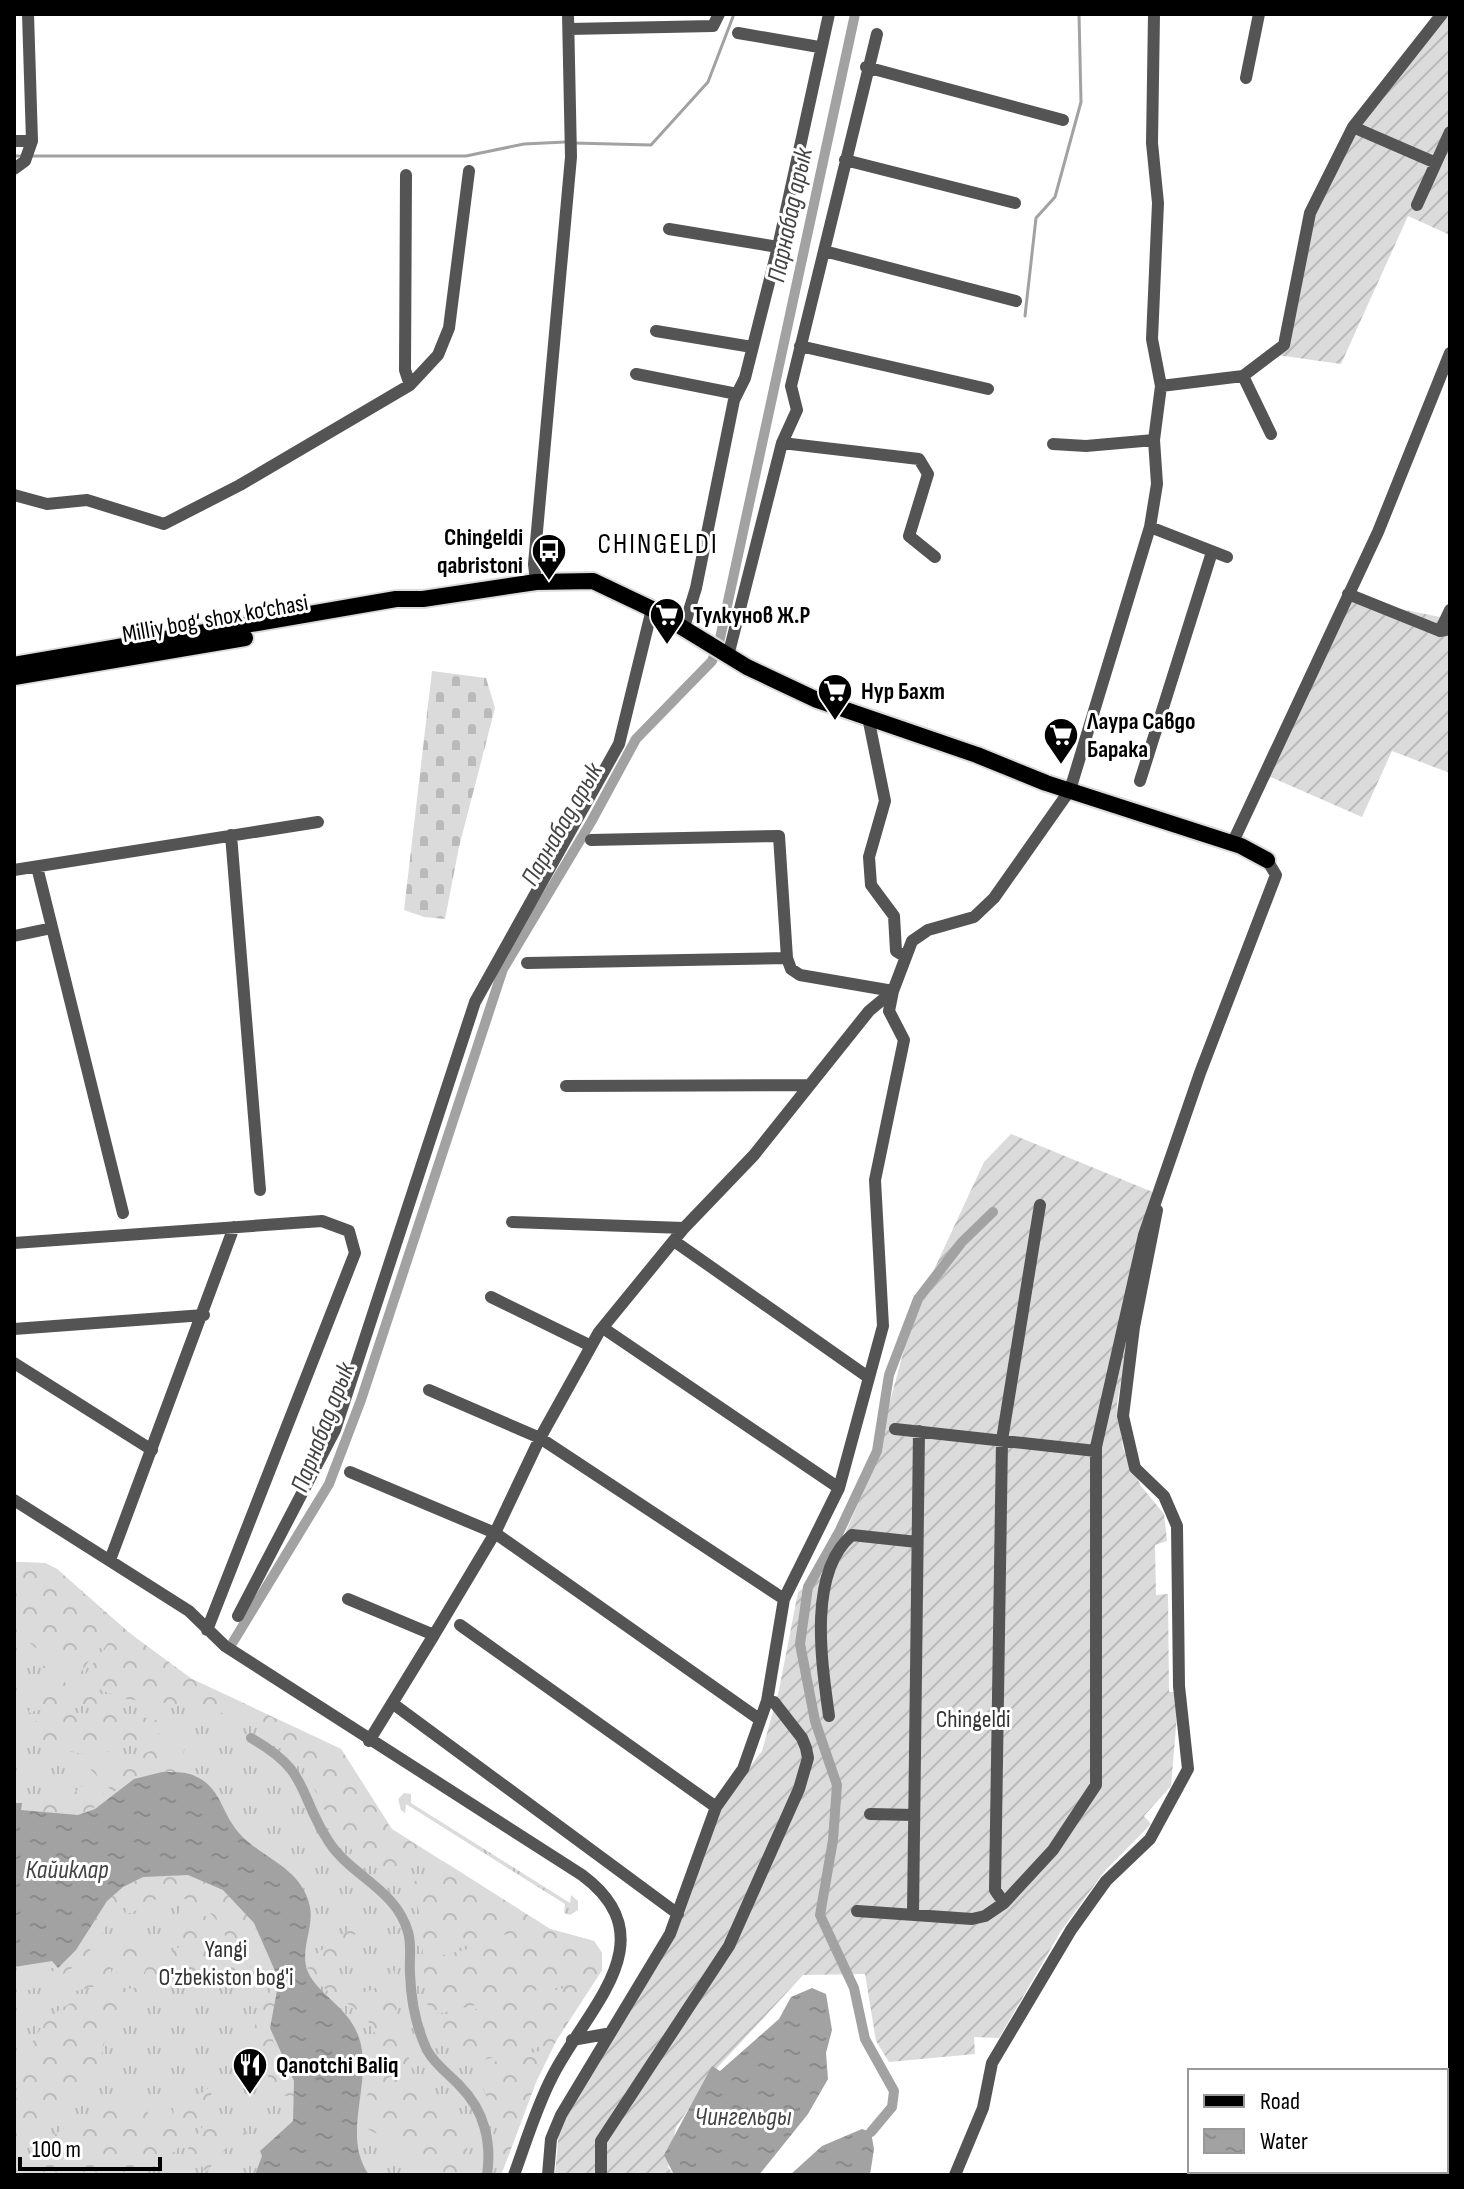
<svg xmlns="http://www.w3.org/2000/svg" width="1464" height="2189" font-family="'Sofia Sans Condensed',sans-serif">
  <defs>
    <pattern id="grass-tufts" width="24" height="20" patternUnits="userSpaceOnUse" patternTransform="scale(2)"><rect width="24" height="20" fill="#dbdbdb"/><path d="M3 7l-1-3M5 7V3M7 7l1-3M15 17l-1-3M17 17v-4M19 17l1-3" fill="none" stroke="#bababa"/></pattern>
    <pattern id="forest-crowns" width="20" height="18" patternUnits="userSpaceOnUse" patternTransform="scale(2)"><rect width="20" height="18" fill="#dbdbdb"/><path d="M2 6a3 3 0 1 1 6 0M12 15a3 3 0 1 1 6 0" fill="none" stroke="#bababa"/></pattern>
    <pattern id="cemetery-stones" width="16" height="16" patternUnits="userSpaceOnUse" patternTransform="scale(2)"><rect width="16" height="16" fill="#dbdbdb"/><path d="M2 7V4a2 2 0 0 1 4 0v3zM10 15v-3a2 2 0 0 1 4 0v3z" fill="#bababa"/></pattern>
    <pattern id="garden-furrows" width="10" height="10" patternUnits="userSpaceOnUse" patternTransform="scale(2)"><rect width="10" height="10" fill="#dbdbdb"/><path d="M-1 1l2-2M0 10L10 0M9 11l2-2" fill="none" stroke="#bababa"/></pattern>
    <pattern id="water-ripples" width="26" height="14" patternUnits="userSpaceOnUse" patternTransform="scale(2)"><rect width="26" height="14" fill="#a2a2a2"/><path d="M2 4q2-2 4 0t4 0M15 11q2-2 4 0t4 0" fill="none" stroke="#8a8a8a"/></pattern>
  </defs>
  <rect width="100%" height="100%" fill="#fff"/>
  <path fill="url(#grass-tufts)" d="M14,1562L45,1563L57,1569L157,1657L192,1679L341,1749L392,1829L550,1929L594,1941L602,1953V1970L556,2041L536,2082L501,2175H14Z
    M411,1794V1803L570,1903L571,1895L578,1901V1910L570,1915L564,1913L565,1904L406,1804L405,1813L401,1810L398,1799L404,1793Z"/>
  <path fill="url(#forest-crowns)" d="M14,1562L45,1563L57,1569L116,1623L76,1679L14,1631Z
    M120,1626L192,1679L341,1749L391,1829L429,1853L398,1875L358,1855L346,1844L334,1829L303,1766L286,1745L253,1720L186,1705L125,1699L80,1682Z
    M41,1663L64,1682L106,1703L50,1707L28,1713L41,1689Z
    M77,1713L130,1714L184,1727C149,1731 123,1755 87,1754C62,1754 40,1734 14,1733V1726Z
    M190,1734L176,1772L134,1779L113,1792L89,1768L91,1763L125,1762Z
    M90,1780L98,1789L97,1795L102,1792L108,1798C87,1815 67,1820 42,1811L43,1806L66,1799Z
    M443,1861L550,1929L594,1941L602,1953V1970L556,2041L536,2082L503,2170L500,2169L499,2131L475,2066L540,2051L539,2047L474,2062L440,2033L431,2020L564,1988L562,1984L429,2016L423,1960L514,1938L512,1933L423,1955L421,1919L411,1884Z
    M171,1874C214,1877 245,1901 261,1940L244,1946L253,1975L231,1974C235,1929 201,1884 151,1901C141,1904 134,1915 125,1914L129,1897L135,1898L136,1894L130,1893L131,1883L143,1877Z
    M122,1887C107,1941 72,1984 14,1993V1987C55,1982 73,1952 92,1920C99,1907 112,1897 122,1887Z
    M184,1905C217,1916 229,1941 226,1974L142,1977L152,1956H166L180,1946L184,1929L177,1915Z
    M373,1922V1934C303,1922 349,2040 394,1968L397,2013L413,2074L425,2091L443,2101L460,2120L469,2156V2175H428L403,2148L358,2124C360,2099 381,2080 380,2053C375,1996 315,2003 306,1962L351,1928Z
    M120,1930L137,1934L139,1946L146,1953L133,1979L118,1981L113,1952Z
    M107,1948L113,1982L63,1994L62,1987Z
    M147,1986L122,2007L108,2027L101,2026L98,2037L105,2039C94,2099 60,2114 14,2148C14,2096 19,2026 75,2001C97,1991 124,1990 147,1986Z
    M272,1987L278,1988L273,2041L294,2081L295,2097L279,2095L265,2071L245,2070L239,2062Z
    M218,2081C206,2103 195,2134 176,2150C133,2187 66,2175 14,2175V2166C58,2133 89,2099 147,2106L149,2121H174L173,2105L203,2092Z
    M208,2118L234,2133L248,2132L228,2147L206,2172L188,2149Z
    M283,2131L235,2175H224L235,2160L233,2157L254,2140Z"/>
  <path fill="url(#cemetery-stones)" d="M432,671L486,678L495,708L459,847L445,919L424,917L404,910Z"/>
  <path fill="url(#garden-furrows)" d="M1443,14H1450V235L1408,216L1341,364L1277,355L1310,228L1344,150Z
    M1352,599L1445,618L1450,609V773L1392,751L1362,817L1268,776Z
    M1011,1134L1155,1193L1117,1404L1123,1448L1141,1486L1164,1514L1167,1541L1155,1545L1156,1595L1168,1594L1169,1692H1179L1171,1786L1144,1816L1151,1824L1103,1873L1061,1931L999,2038L974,2037L975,2054L889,2062L876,2041L865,1974L803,1975L718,2067L676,2127L668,2167L674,2175H555L559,2130L579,2085L667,1943L720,1806L762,1751L779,1690L798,1592L831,1567L870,1475L905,1346L932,1274L984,1162Z"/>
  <path fill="url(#water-ripples)" d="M162,1772C173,1772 186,1771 197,1777C218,1787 221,1807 233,1825C254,1858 301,1863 310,1907C314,1929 299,1951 308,1972C319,1997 353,2008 361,2045C370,2090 342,2136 369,2175H255L262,2156L260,2151L293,2121L294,2081L270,2028L279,1980L254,1923L223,1890L188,1875L143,1877L123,1887L107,1901L76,1950L58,1968L52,1961L14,1967V1803H22L21,1810L78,1815L95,1809L134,1779Z
    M812,1988L826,1994L832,2030L826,2053L828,2079L808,2114L759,2175H674L664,2155L712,2066L720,2071L779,2019L791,1997Z
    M862,2129L871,2132L874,2149L870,2175H790L822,2146Z"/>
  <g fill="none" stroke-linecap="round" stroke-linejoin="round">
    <path stroke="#a2a2a2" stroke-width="3" d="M573,143L651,145L708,82L734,14
      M14,156H23
      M30,156H466L524,144L565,142
      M1025,316L1036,218L1055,197L1081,102L1079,14"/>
    <path stroke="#a2a2a2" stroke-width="10" d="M233,1642L329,1484L361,1400L503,969L591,822L636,739L712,661L719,643L855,14
      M251,1738C311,1772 297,1793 329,1842C351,1876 396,1889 408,1932C412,1945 409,1960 410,1974C411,2000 416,2027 427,2050C435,2065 449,2074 460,2086C484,2110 492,2142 487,2175
      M871,2132L892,2107L894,2091L865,2039L854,1988L820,1915L833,1840L837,1785L815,1721L800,1644L808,1587L839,1532L877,1451L889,1375L918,1299L962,1242L993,1212"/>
    <defs>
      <path id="major" d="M14,665L396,599H423L536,582L593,581L652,609L747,667L817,700L977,755L1046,783L1241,846L1267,860
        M14,677L245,638"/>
    </defs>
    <use href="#major" stroke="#dbdbdb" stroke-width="20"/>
    <path stroke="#545454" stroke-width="12" d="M569,29L713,26L719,14
      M738,33L819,47
      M866,67L1063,120
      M1246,78L1259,14
      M1353,127L1436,163
      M14,141H32
      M845,160L1015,203
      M14,169L25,161L32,141L28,14
      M406,175L405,370L410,385
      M1417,205L1450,132
      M669,229L778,247
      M824,251L1016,301
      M656,331L752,347
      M800,346L988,389
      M636,374L737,394
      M1243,376L1271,434
      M1161,386L1243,376L1284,345L1310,213L1353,127L1442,14
      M782,443L919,459L928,474L909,536L935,557
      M1053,444L1086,446L1154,440
      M14,495L47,504L87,500L164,524L240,485L410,385L438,355L449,328L469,171
      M1150,527L1227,557
      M536,582L534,564L571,157L568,14
      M1348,594L1440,631L1450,629
      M684,627L696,588L734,400L745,378L778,247L829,14
      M1440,631L1450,610
      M728,656L782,443L797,410L791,386L877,34
      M868,717L885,801L869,857L871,885L894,916L896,951L906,957
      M1140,781L1212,552
      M231,835L260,1190
      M591,840L779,836L787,958
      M1232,844L1378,532L1450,353
      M37,867L123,1213
      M14,870L318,822
      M14,936L52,928
      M527,963L787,958L791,969L800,975L893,991L889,1011L904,1040L875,1180L883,1326L839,1488L784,1599L767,1701L743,1769L716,1807L670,1934L561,2115L551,2139L548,2175
      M566,1086L810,1085
      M512,1222L684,1228
      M674,1241L868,1377
      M14,1243L322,1221L349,1231L355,1253L207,1630
      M491,1297L591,1346
      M603,1328L839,1488
      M14,1329L204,1315
      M14,1363L152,1450
      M429,1390L540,1438L784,1599
      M895,1429L1096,1451
      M350,1472L495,1533L759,1719
      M14,1500L189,1611L225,1646L582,1875C670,1940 585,2010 552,2077C536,2108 526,2142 514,2175
      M110,1560L234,1227
      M348,1599L434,1635L495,1533L540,1438L599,1332L684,1228L754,1155L869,1011L893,991L912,941L928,930L974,917L994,898L1070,790L1150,527L1157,484L1154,440L1161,386L1152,339L1158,203L1152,143L1154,14
      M238,1616L335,1430L475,1002L619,744L652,609
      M460,1625L716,1807
      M392,1703L678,1914
      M829,1716C822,1665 807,1573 852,1535L917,1542
      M369,1741L434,1635
      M870,1814L914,1815
      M1004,1903L995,1890L1002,1440L1040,1205
      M857,1911L972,1919L985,1916L1004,1903L1053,1850L1096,1785V1447L1144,1235L1200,1073L1276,875L1267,860
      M913,1914L919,1431
      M572,2040L606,2034
      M601,2175V2141L729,1946L799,1789L808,1758L806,1748L802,1738L774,1702L767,1701
      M955,2175L983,2108L992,2063L1071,1930L1106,1881L1150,1839L1188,1769L1179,1686L1177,1526L1164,1496L1135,1468L1123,1416L1134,1327L1157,1210"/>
    <use href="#major" stroke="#000" stroke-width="16"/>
  </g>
  <defs>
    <symbol id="bus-pin" viewBox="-11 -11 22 30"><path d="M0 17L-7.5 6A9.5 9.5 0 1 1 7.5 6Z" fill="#000" stroke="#fff"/><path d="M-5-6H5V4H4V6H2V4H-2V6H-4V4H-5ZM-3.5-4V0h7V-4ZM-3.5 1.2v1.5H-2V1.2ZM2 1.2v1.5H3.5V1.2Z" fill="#fff"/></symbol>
    <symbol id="supermarket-pin" viewBox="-11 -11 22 30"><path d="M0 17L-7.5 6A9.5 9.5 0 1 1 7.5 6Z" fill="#000" stroke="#fff"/><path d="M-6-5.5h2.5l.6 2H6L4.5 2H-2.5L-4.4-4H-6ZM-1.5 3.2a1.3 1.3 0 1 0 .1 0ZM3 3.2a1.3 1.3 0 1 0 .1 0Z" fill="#fff"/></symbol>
    <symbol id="restaurant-pin" viewBox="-11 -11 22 30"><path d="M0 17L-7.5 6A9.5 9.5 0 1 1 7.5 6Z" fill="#000" stroke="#fff"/><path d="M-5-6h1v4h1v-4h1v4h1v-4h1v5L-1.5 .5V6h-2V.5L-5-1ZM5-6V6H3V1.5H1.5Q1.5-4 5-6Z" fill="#fff"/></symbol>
  </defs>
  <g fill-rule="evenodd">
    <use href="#bus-pin" x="529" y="531" width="40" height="54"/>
    <use href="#supermarket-pin" x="647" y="595" width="40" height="54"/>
    <use href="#supermarket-pin" x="815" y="671" width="40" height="54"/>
    <use href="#supermarket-pin" x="1041" y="715" width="40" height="54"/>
    <use href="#restaurant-pin" x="230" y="2045" width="40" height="54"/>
  </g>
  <g text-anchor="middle" stroke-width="6" stroke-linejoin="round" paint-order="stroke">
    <g font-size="24" font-weight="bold" fill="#000" stroke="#fff" text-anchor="start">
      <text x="523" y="545" text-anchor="end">Chingeldi<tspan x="523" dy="28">qabristoni</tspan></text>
      <text x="693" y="623">Тулкунов Ж.Р</text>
      <text x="861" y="699">Нур Бахт</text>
      <text x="1087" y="729">Лаура Савдо<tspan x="1087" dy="28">Барака</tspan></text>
      <text x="276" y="2073">Qanotchi Baliq</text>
    </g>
    <g font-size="24" fill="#000" stroke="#fff">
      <text transform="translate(215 618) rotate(-10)" y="8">Milliy bog‘ shox ko‘chasi</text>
    </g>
    <g font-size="24" fill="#323232" stroke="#fff">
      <text x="973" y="1727">Chingeldi</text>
      <text x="226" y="1957">Yangi<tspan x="226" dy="28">O'zbekiston bog'i</tspan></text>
    </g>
    <g font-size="26" font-style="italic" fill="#434343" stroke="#fff">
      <text transform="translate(789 215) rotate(-78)" y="9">Парнабад арык</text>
      <text transform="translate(561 824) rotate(-60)" y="9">Парнабад арык</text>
      <text transform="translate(322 1427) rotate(-69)" y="9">Парнабад арык</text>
      <text x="67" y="1878">Кайиклар</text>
      <text x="743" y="2125">Чингельды</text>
    </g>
    <g font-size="28" letter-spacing="2" fill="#000" stroke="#fff">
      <text x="658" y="553">CHINGELDI</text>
    </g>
  </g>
  <rect width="1464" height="2189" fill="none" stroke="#000000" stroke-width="32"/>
  <rect x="1188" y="2069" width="260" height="104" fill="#ffffff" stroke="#999999" stroke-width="2"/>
  <rect x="1204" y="2095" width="40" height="12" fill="#000000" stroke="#999999" stroke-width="2"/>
  <text x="1260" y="2109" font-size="24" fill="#000000">Road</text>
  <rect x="1204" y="2129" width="40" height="24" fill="url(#water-ripples)" stroke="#999999" stroke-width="2"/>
  <text x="1260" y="2149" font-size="24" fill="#000000">Water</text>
  <path d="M20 2157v12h140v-12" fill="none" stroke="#000000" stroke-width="4"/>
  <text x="32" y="2157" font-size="24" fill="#000000" stroke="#ffffff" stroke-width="6" paint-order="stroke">100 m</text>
</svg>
